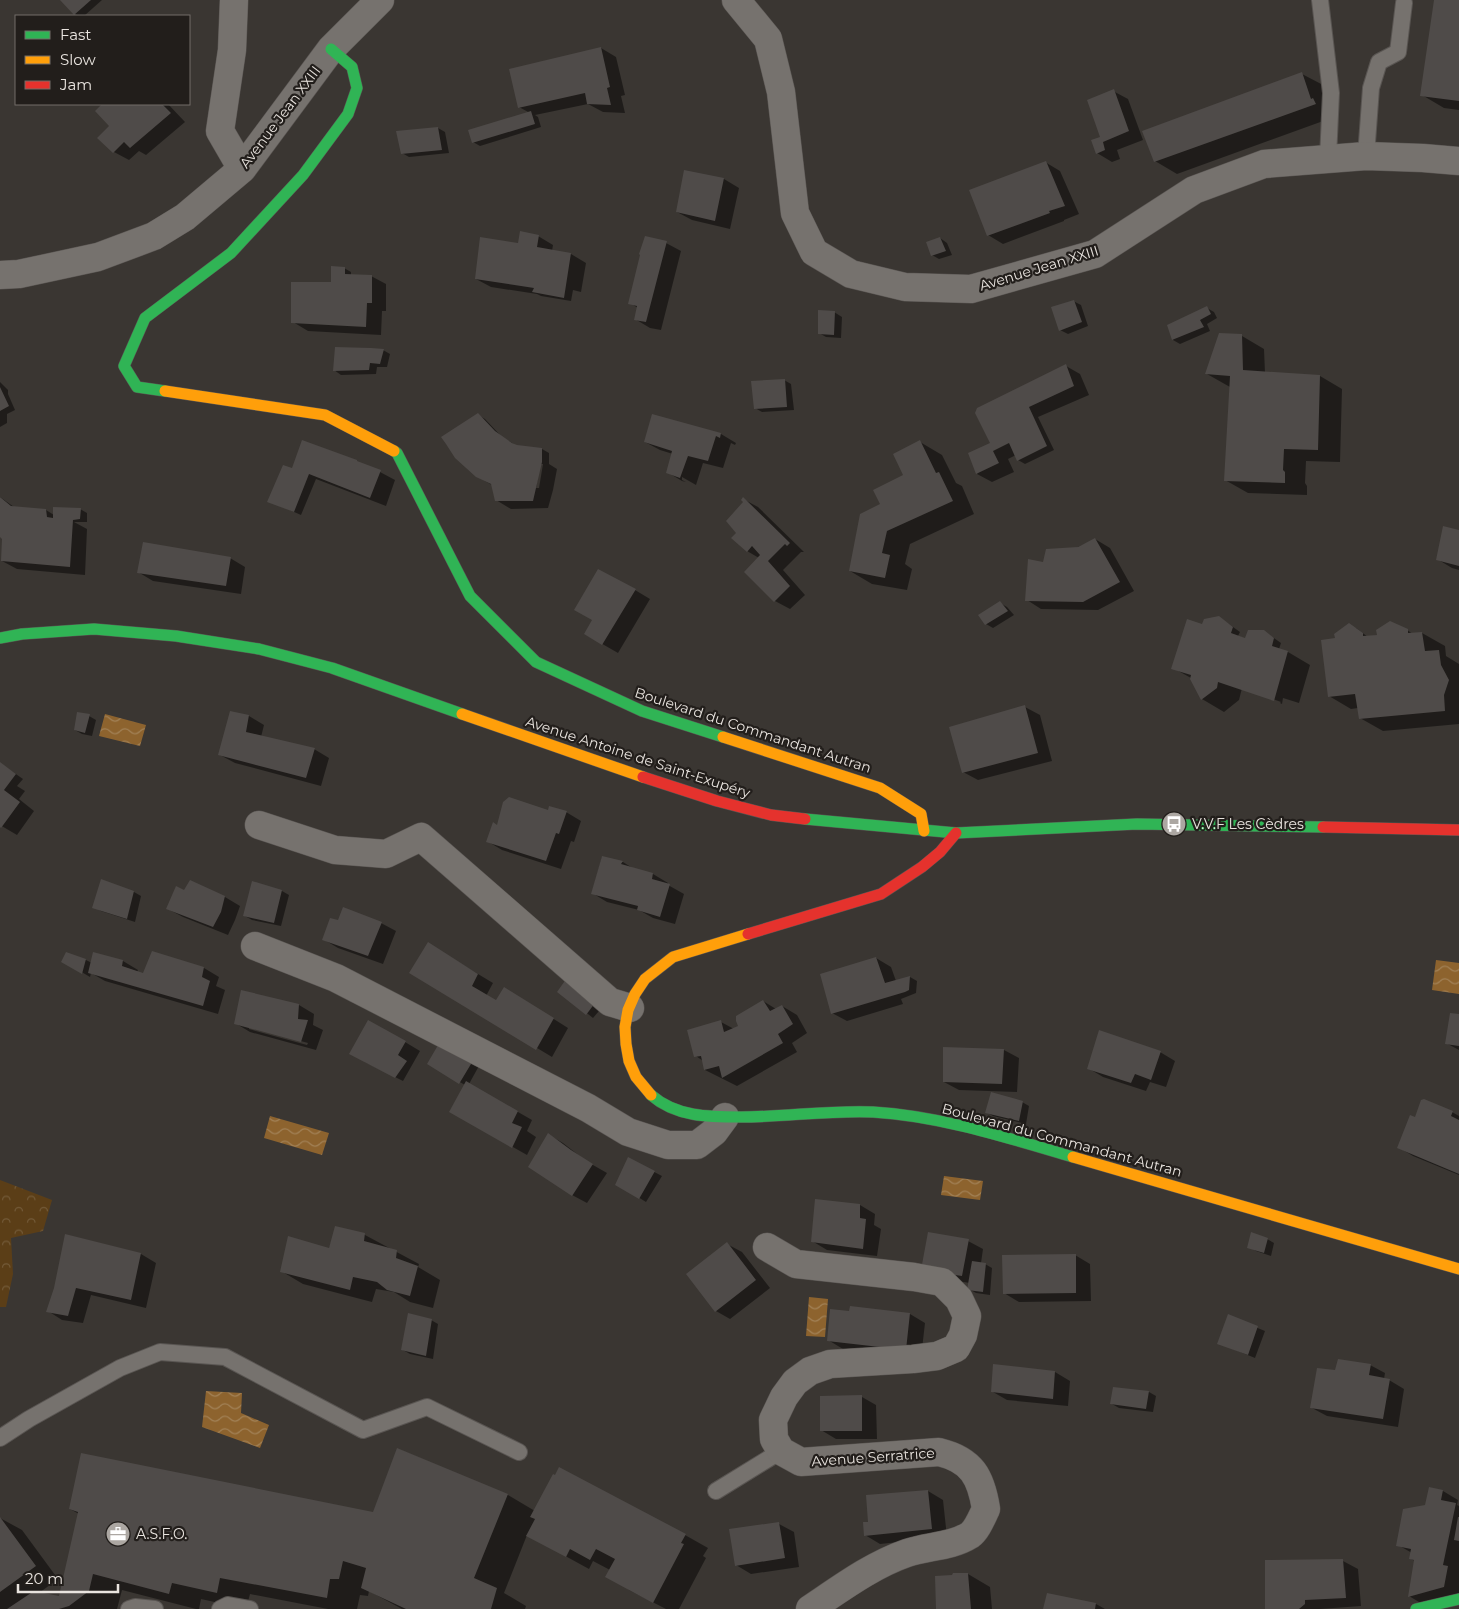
<svg xmlns="http://www.w3.org/2000/svg" width="1459" height="1609" font-family="Montserrat,sans-serif">
  <defs>
    <pattern id="forest-crowns" width="20" height="18" patternUnits="userSpaceOnUse" patternTransform="scale(1.25)"><rect width="20" height="18" fill="#5b3e17"/><path d="M2 6a3 3 0 1 1 6 0M12 15a3 3 0 1 1 6 0" fill="none" stroke="#735a38"/></pattern>
    <pattern id="water-waves" width="16" height="10" patternUnits="userSpaceOnUse" patternTransform="scale(1.25)"><rect width="16" height="10" fill="#8d632e"/><path d="M0 5q4-4 8 0t8 0" fill="none" stroke="#a28156"/></pattern>
  </defs>
  <rect width="100%" height="100%" fill="#3a3632"/>
  <path fill="url(#forest-crowns)" d="M0,1180L52,1200L43,1231L11,1238L13,1274L6,1307H0Z"/>
  <path fill="url(#water-waves)" d="M105,714L146,725L140,746L99,736Z
    M1436,960L1459,963V994L1432,990Z
    M270,1116L329,1133L322,1155L264,1138Z
    M944,1176L983,1181L980,1200L941,1195Z
    M809,1297L828,1299L825,1337L806,1336Z
    M206,1391L242,1393L241,1413L269,1425L260,1448L202,1427Z"/>
  <path fill="#0007" fill-rule="evenodd" d="M61,0H102L84,16H79L75,14Z
    M1435,0H1459V110L1444,108L1422,95Z
    M601,48L616,57L625,95L621,96L625,113L603,112L588,104L535,115L538,117L541,127L480,146L473,142L530,113L519,107Z
    M1302,74L1325,86L1337,116L1177,174L1155,161Z
    M1113,91L1128,99L1143,140L1117,150L1120,159L1112,162L1097,153Z
    M104,104H168L185,122L146,155L139,151L129,160L114,152L111,126L97,111Z
    M438,128L445,132L449,153L409,157L402,153Z
    M1045,162L1060,171L1079,214L1064,220V221L1003,244L988,235Z
    M685,172L724,179L739,188L730,229L692,220L677,212Z
    M538,236L553,245L552,251L571,254L586,263L581,292L573,290L571,301L541,296L537,294L491,287L476,279L519,244Z
    M940,238L947,243L952,255L939,259L932,255Z
    M666,243L681,251L661,330L650,328L635,319L638,308L630,303Z
    M344,268L351,272V275L371,276L386,284V311H382L381,335L308,331L293,322L332,283Z
    M1073,301L1081,305L1088,326L1068,334L1060,330Z
    M1207,308L1214,312L1217,318L1207,324L1210,331L1180,344L1173,340L1168,326Z
    M834,312L842,317L841,338L826,337L819,333Z
    M1242,336L1264,349L1265,373L1320,376L1342,389L1340,462L1306,461L1305,483L1307,486V495L1248,493L1225,480L1230,387L1207,374Z
    M383,350L390,354L387,367H377L376,374L341,375L334,370Z
    M1066,366L1080,374L1089,395L1038,417L1054,450L1025,464L1018,460L1016,455L1008,459L1014,472L992,482L977,474L992,444Z
    M784,380L791,384L794,410L762,412L755,408Z
    M0,382L8,390V394L15,410L7,414V423L0,427Z
    M478,415L485,419L502,437L517,446L542,449L549,453V464L557,469L553,490L548,508L511,509L496,500L492,485L476,476ZM540,464H543L539,488H536Z
    M653,416L721,434L736,443L735,445L731,443L723,468L703,463L696,485L682,477V480L686,482L682,481L667,472L673,454L660,450L645,442Z
    M920,442L942,455L956,483L962,486L974,514L910,544L905,564L912,569L907,590L872,584L850,571L882,505L905,476Z
    M299,472H380L395,480L386,506L316,479L301,515L269,501Z
    M0,497L14,507L46,510L54,515L80,509L87,513V522H74L87,529L85,575L17,569L2,561L4,538L0,535Z
    M743,499L758,507L804,552H801L783,570L805,595L790,609L775,601L759,558L747,551L738,533L745,502Z
    M1459,532V570L1452,568L1437,559Z
    M1095,539L1110,548L1134,591L1098,610L1041,609L1027,600L1044,563Z
    M230,558L245,567L241,594L153,581L138,572Z
    M635,590L650,599L618,653L585,634Z
    M1000,603L1007,607L1014,615L993,628L986,624Z
    M1226,622L1240,632L1238,636L1246,639L1271,636L1281,643L1279,649L1288,652L1310,665L1299,703L1283,698L1282,704L1280,703L1281,702L1242,688L1239,700L1224,712L1202,699L1191,678L1173,668L1203,625Z
    M1356,628L1368,637L1407,630L1413,634L1422,633L1445,646L1446,656L1459,664V724L1383,731L1360,718L1358,708L1351,709L1329,696L1339,639Z
    M1025,707L1040,715L1052,761L978,780L963,772Z
    M231,712L249,716L264,725L261,737L314,749L329,758L321,786L235,763L220,755Z
    M89,716L96,720L92,736L82,734L75,730Z
    M0,763L23,779L17,786L25,791L19,799L34,811L17,835L0,825Z
    M548,811L566,812L581,821L574,842L571,841L561,869L502,850L487,841Z
    M602,857L623,862L634,869L653,874L668,883V885L684,894L675,924L653,918L639,910L607,902L592,893Z
    M101,881L134,892L141,896L135,922L101,911L94,907Z
    M253,882L282,891L289,895L281,926L252,920L245,916Z
    M225,897L240,906L235,920L228,935L183,917L168,909Z
    M381,923L396,931L383,964L338,948L323,939Z
    M152,953L204,968L219,977L216,986L225,990L218,1014L105,981L91,973L90,977L63,961L86,960L92,963L123,961L138,970L137,972L144,975Z
    M443,953L493,983L486,996L496,1002L519,997L568,1028L552,1057L411,972Z
    M876,958L891,967L896,981L910,977L917,981L916,993L901,999L903,1004L847,1021L832,1013Z
    M559,991L605,1004L593,1018Z
    M763,1001L776,1009L782,1006L797,1015L807,1033L792,1043L797,1052L737,1086L705,1070L703,1061L696,1056L721,1022L734,1029L739,1026Z
    M299,1005L314,1014L313,1025L323,1030L316,1050L250,1032L235,1023ZM249,1027L308,1043L307,1045L249,1029Z
    M1459,1016V1050L1446,1043Z
    M405,1042L420,1051L403,1081L365,1062Z
    M441,1042L480,1064L469,1084L532,1120L527,1131L536,1137L527,1155L450,1111L465,1085L429,1064Z
    M944,1049L1004,1050L1019,1058L1017,1092L959,1090L944,1082Z
    M1160,1052L1175,1061L1166,1087L1150,1082L1146,1091L1103,1077L1088,1068Z
    M1022,1102L1029,1106L1026,1124L993,1116L986,1112Z
    M1452,1112L1459,1116V1175L1413,1156L1398,1147L1415,1118Z
    M549,1135L563,1143L586,1161L607,1173L587,1203L572,1195Z
    M629,1159L662,1176L646,1202L617,1184Z
    M860,1205L875,1214L874,1225L881,1229L877,1256L827,1250L812,1241Z
    M336,1227L365,1235L419,1264L418,1267L440,1280L433,1308L410,1302L394,1292L376,1289L372,1302L303,1284L281,1271L329,1249Z
    M66,1236L141,1254L156,1263L146,1308L91,1295L83,1323L62,1320L48,1311L55,1288Z
    M1267,1239L1274,1243L1271,1256L1256,1251L1249,1247Z
    M968,1241L983,1249L981,1263L985,1264L992,1268L990,1295L976,1293L969,1289L970,1283L938,1278Z
    M727,1244L742,1252L770,1288L730,1319L716,1311Z
    M1075,1255L1090,1264L1091,1301L1019,1302L1004,1293Z
    M850,1312L910,1314L925,1323L921,1358L843,1349L828,1340Z
    M1228,1316L1265,1331L1255,1358L1218,1343Z
    M431,1320L438,1324L433,1359L410,1354L403,1350Z
    M1370,1365L1385,1373L1384,1379L1389,1380L1404,1389L1398,1427L1327,1416L1312,1408L1336,1371Z
    M1055,1372L1070,1381L1068,1406L1007,1400L993,1392Z
    M1114,1388L1149,1392L1156,1396L1153,1412L1119,1408L1112,1404Z
    M862,1397L876,1405L877,1439H836L821,1430Z
    M398,1449L508,1495L535,1511L685,1535L708,1548L703,1556L706,1558L679,1609H666L629,1590L610,1570L593,1561L589,1569L527,1535L504,1593L526,1606L525,1609H402L369,1591L368,1596L360,1595L357,1609H328L250,1594L246,1609L201,1599L199,1609H196L122,1590L117,1609H0V1518L22,1530L58,1579L39,1593L60,1597L79,1514L70,1509L374,1513Z
    M1430,1489L1443,1491L1458,1500L1457,1505L1459,1506V1593L1424,1605L1409,1596L1415,1561L1411,1559L1412,1553L1398,1545L1426,1506Z
    M928,1491L943,1500L947,1537L880,1544L865,1535L870,1523L867,1496Z
    M779,1524L794,1532L799,1567L751,1574L736,1565Z
    M1343,1561L1358,1569L1361,1606L1320,1609H1266Z
    M968,1574L990,1587L992,1609H937Z
    M1096,1604L1105,1609H1045Z"/>
  <path fill="#4f4b49" d="M60,0H91L74,15Z
    M1434,0H1459V101L1420,96Z
    M601,47L610,87L607,88L611,105L587,104L585,93L518,108L509,69Z
    M1302,72L1311,99L1313,98L1316,104L1154,162L1142,131Z
    M1114,89L1129,131L1103,142L1105,150L1096,154L1091,140L1100,137L1087,100Z
    M102,104H162L171,113L130,148L124,142L113,153L97,138L109,126L95,111Z
    M531,111L535,124L472,143L468,130Z
    M438,127L442,150L401,154L396,131Z
    M1046,161L1065,206L1049,211L1050,213L987,236L969,190Z
    M684,170L724,178L715,221L676,212Z
    M520,231L539,235L537,247L571,253L564,298L532,292L534,288L475,279L480,237L518,243Z
    M645,236L667,241L646,322L634,320L637,306L628,304L640,255L639,254Z
    M940,237L946,251L931,256L926,242Z
    M331,266L345,267V274L372,275V303H367L366,327L291,323V282H331Z
    M1074,300L1082,322L1059,331L1051,307Z
    M1207,306L1211,314L1200,320L1204,327L1172,340L1167,325Z
    M818,310L835,311L834,335L818,334Z
    M1219,333L1242,334L1243,370L1320,375L1318,450L1284,449L1283,470L1285,472V483L1224,481L1230,376L1205,374Z
    M335,347L371,348L384,349L380,364L370,363L369,370L333,371Z
    M1066,364L1074,386L1029,407L1047,446L1017,461L1009,443L993,451L999,463L976,474L968,453L990,443L975,413L977,408Z
    M785,379L787,407L754,409L751,381Z
    M0,387L9,406L0,411Z
    M478,413L495,431L512,443L517,445L542,448V462L533,501H495L491,484L476,477L455,458L446,444L441,437Z
    M652,414L721,433L720,438L716,436L708,461L688,456L680,478L666,473L672,451L644,442Z
    M302,440L357,460V461L381,470L370,498L309,474L294,512L267,502L283,465L292,468Z
    M920,440L936,473L939,472L953,501L887,531L882,553L890,555L885,578L849,571L860,514L880,504L873,490L903,475L893,454Z
    M0,497L11,506L46,509L47,517L53,518V507L81,508L80,519L73,520L70,567L1,561L2,539L0,537Z
    M743,497L790,543L787,546L785,544L768,561L790,586L774,602L744,572L760,555L752,546L747,552L731,538L736,533L726,521L743,502L741,500Z
    M1443,526L1459,530V566L1436,560Z
    M1095,538L1120,582L1083,602L1025,601L1028,559L1043,562L1046,549L1078,547Z
    M143,542L231,557L226,586L137,573Z
    M598,569L636,589L602,645L584,634L592,620L574,610Z
    M1000,601L1008,611L985,625L978,615Z
    M1219,616L1233,627L1231,633L1245,638L1248,630H1264L1274,638L1272,646L1288,651L1274,701L1218,682L1217,688L1201,700L1190,679L1191,675L1171,669L1187,619L1202,624L1204,619Z
    M1390,621L1408,629V633L1422,632L1425,651L1439,650L1441,665L1449,680L1444,695L1445,711L1359,719L1355,694L1328,697L1321,640L1335,638L1334,634L1349,623L1363,633V636L1377,635L1376,630Z
    M1025,705L1038,753L962,773L949,727Z
    M230,711L249,715L246,732L315,748L306,778L218,755Z
    M77,712L90,714L85,733L74,730Z
    M0,762L16,774L4,790L20,802L1,828L0,827Z
    M509,797L548,810L549,806L567,811L559,834L556,833L546,861L486,842L493,822L497,825L503,802Z
    M602,856L623,861L621,864L653,873L652,879L670,884L660,917L637,910L638,906L591,894Z
    M101,879L134,891L127,919L92,908Z
    M190,880L225,896L221,912L213,927L166,909L176,886L184,890Z
    M252,881L282,890L274,923L243,916Z
    M343,907L382,922L368,956L322,940L330,918L338,920Z
    M428,942L478,974L472,986L496,1000L504,987L554,1018L536,1050L409,973Z
    M152,951L204,967L202,977L210,981L203,1006L88,973L93,952L123,960L122,966L143,973Z
    M66,952L86,959L82,974L61,962Z
    M876,957L885,983L910,976L909,990L905,992L831,1014L820,974Z
    M569,975L598,999L586,1015L557,992Z
    M241,990L299,1004L298,1019L308,1020L301,1042L234,1024Z
    M763,1000L770,1011L782,1005L793,1024L778,1034L783,1043L722,1078L719,1066L704,1070L701,1056L694,1057L687,1030L721,1020L724,1032L738,1026L736,1021V1016Z
    M1450,1013L1459,1014V1046L1445,1044Z
    M368,1020L406,1041L398,1055L407,1061L395,1078L349,1054Z
    M1099,1030L1161,1051L1151,1080L1135,1074L1131,1083L1087,1069Z
    M441,1040L474,1059L459,1084L427,1064Z
    M943,1047L1004,1049L1002,1084L943,1082Z
    M466,1081L518,1111L512,1123L522,1127L512,1148L449,1112Z
    M991,1092L1023,1101L1019,1121L985,1113Z
    M1424,1099L1453,1111L1451,1116L1459,1120V1174L1397,1148L1410,1115L1415,1117L1421,1100Z
    M548,1133L571,1150L593,1164L572,1196L528,1167Z
    M628,1157L655,1171L639,1199L615,1185Z
    M815,1199L860,1204V1218L866,1219L863,1249L811,1242Z
    M335,1226L365,1233L364,1241L397,1250L396,1258L418,1266L410,1296L387,1290L377,1282L353,1277L350,1290L280,1272L288,1236L329,1248Z
    M928,1232L969,1239L962,1276L921,1270Z
    M1251,1232L1268,1238L1264,1253L1247,1248Z
    M65,1234L141,1253L131,1300L76,1288L68,1316L46,1312L54,1288Z
    M727,1242L756,1280L715,1312L686,1274Z
    M1076,1254V1293L1003,1294L1002,1255Z
    M972,1261L986,1263L983,1292L967,1290Z
    M850,1306L910,1313L906,1350L827,1341L830,1309L849,1311Z
    M408,1313L432,1319L426,1356L401,1350Z
    M1228,1314L1258,1326L1248,1355L1217,1344Z
    M1338,1359L1371,1364L1369,1375L1390,1379L1383,1419L1310,1408L1317,1368L1335,1370Z
    M993,1364L1055,1371L1053,1399L991,1392Z
    M1113,1387L1149,1391L1146,1409L1110,1404Z
    M862,1395V1431H820V1396Z
    M397,1448L508,1494L474,1578L497,1588L491,1609H406L361,1588L366,1568L343,1561L339,1579H330L327,1598L220,1578L217,1593L172,1583L169,1594L93,1574L89,1591L69,1606L59,1609H7L34,1591L59,1596L78,1512L69,1509L81,1453L373,1512Z
    M559,1467L686,1534L681,1543L684,1544L653,1603L605,1577L615,1559L596,1549L590,1560L570,1549L566,1557L526,1536L535,1519L530,1517L553,1474L555,1475Z
    M1429,1487L1443,1490L1441,1500L1456,1503L1443,1565L1448,1566L1444,1587L1408,1597L1414,1560L1409,1559L1411,1549L1396,1546L1403,1509L1425,1505Z
    M928,1490L932,1529L864,1536L863,1522H868L866,1495Z
    M0,1517L36,1566L0,1592Z
    M1458,1517H1459V1541L1454,1540Z
    M779,1522L785,1558L735,1566L729,1529Z
    M1343,1559L1346,1598L1305,1600V1604L1299,1609H1265V1560Z
    M953,1573H968L971,1609H936L935,1576L952,1575Z
    M1047,1593L1096,1603L1095,1609H1043Z"/>
  <g fill="none" stroke-linecap="round" stroke-linejoin="round">
    <defs>
      <path id="lane" d="M1320,0L1331,93L1328,158
        M1366,156L1371,88L1379,62L1398,52L1404,3
        M0,1438L29,1419L120,1368L160,1352L225,1357L363,1430L427,1407L519,1452
        M716,1491L781,1451
        M129,1609L135,1607L155,1609
        M220,1609L228,1605L250,1609"/>
      <path id="street" d="M234,0L232,50L220,131L242,169
        M736,0L768,39L781,92L795,213L814,252L851,274L905,287L971,289L1095,254L1194,190L1264,164L1366,156L1423,158L1459,161
        M0,275L19,274L98,257L154,236L185,217L242,169L331,49L380,0
        M259,825L335,850L386,854L421,837L610,1002L630,1008
        M255,946L336,978L588,1108L628,1132L668,1145H697L714,1132L725,1117
        M767,1247L796,1264L914,1277L942,1282L959,1299L967,1316L963,1335L956,1348L937,1356L913,1359L830,1364L810,1371L795,1382L784,1397L773,1420L774,1439L781,1451L801,1462L939,1452C972,1460 981,1477 986,1509C982,1517 977,1530 970,1535C951,1547 928,1546 907,1553C872,1565 840,1589 810,1609"/>
      <path id="fast" d="M165,391L137,387L124,366L145,318L231,253L303,175L348,114L357,88L352,67L331,49
        M394,451L397,453L470,596L536,662L642,711L723,737
        M0,638L22,634L94,629L176,636L259,649L332,668L462,714
        M805,819L956,833L1137,824L1323,827
        M651,1095C676,1117 709,1117 741,1117C785,1117 829,1110 873,1112C941,1116 1008,1138 1073,1157
        M1416,1609L1459,1599"/>
      <path id="slow" d="M165,391L325,415L394,451
        M462,714L643,777
        M723,737L880,788L921,814L924,831
        M651,1095L636,1077L629,1061L626,1044L625,1027L628,1010L635,994L645,979L673,957L748,934
        M1073,1157L1459,1269"/>
      <path id="jam" d="M643,777L717,801L771,815L805,819
        M1323,827L1459,830
        M748,934L881,894L922,867L940,852L956,833"/>
    </defs>
    <use href="#lane" stroke="#595552" stroke-width="18"/>
    <use href="#street" stroke="#595552" stroke-width="29"/>
    <use href="#fast" stroke="#595552" stroke-width="12"/>
    <use href="#slow" stroke="#595552" stroke-width="12"/>
    <use href="#jam" stroke="#595552" stroke-width="12"/>
    <use href="#lane" stroke="#76726e" stroke-width="16"/>
    <use href="#street" stroke="#76726e" stroke-width="28"/>
    <use href="#fast" stroke="#30b455" stroke-width="11"/>
    <use href="#slow" stroke="#ff9f0a" stroke-width="11"/>
    <use href="#jam" stroke="#e5322d" stroke-width="11"/>
  </g>
  <defs>
    <symbol id="bus-disc" viewBox="-11 -11 22 22"><circle r="9.5" fill="#aca7a2" stroke="#221e1b"/><path d="M-5-6H5V4H4V6H2V4H-2V6H-4V4H-5ZM-3.5-4V0h7V-4ZM-3.5 1.2v1.5H-2V1.2ZM2 1.2v1.5H3.5V1.2Z" fill="#fff"/></symbol>
    <symbol id="office-disc" viewBox="-11 -11 22 22"><circle r="9.5" fill="#aca7a2" stroke="#221e1b"/><path d="M-6-3h4V-5.5h4V-3h4V5H-6ZM-1-4.5V-3h2v-1.5ZM-6 0V1H6V0Z" fill="#fff"/></symbol>
  </defs>
  <g fill-rule="evenodd">
    <use href="#bus-disc" x="1160" y="810" width="28" height="28"/>
    <use href="#office-disc" x="104" y="1520" width="28" height="28"/>
  </g>
  <g text-anchor="middle" stroke-width="4.5" stroke-linejoin="round" paint-order="stroke">
    <g font-size="14" fill="#e9e4df" stroke="#221e1b">
      <text transform="translate(280 117) rotate(-53)" y="5">Avenue Jean XXIII</text>
      <text transform="translate(1039 268) rotate(-17)" y="5">Avenue Jean XXIII</text>
      <text transform="translate(753 730) rotate(18)" y="5">Boulevard du Commandant Autran</text>
      <text transform="translate(638 757) rotate(18)" y="5">Avenue Antoine de Saint-Exupéry</text>
      <text transform="translate(1062 1140) rotate(15)" y="5">Boulevard du Commandant Autran</text>
      <text transform="translate(873 1457) rotate(-4)" y="5">Avenue Serratrice</text>
    </g>
    <g font-size="14" fill="#e9e4df" stroke="#221e1b" text-anchor="start">
      <text x="1192" y="829">V.V.F Les Cèdres</text>
      <text x="136" y="1539">A.S.F.O.</text>
    </g>
  </g>
  <rect x="15" y="15" width="175" height="90" fill="#221e1b" stroke="#726d69"/>
  <rect x="25" y="31" width="25" height="8" fill="#30b455" stroke="#726d69"/>
  <text x="60" y="40" font-size="15" fill="#e9e4df">Fast</text>
  <rect x="25" y="56" width="25" height="8" fill="#ff9f0a" stroke="#726d69"/>
  <text x="60" y="65" font-size="15" fill="#e9e4df">Slow</text>
  <rect x="25" y="81" width="25" height="8" fill="#e5322d" stroke="#726d69"/>
  <text x="60" y="90" font-size="15" fill="#e9e4df">Jam</text>
  <path d="M18 1584v8h100v-8" fill="none" stroke="#e9e4df" stroke-width="2.5"/>
  <text x="25" y="1584" font-size="15" fill="#e9e4df" stroke="#221e1b" stroke-width="4" paint-order="stroke">20 m</text>
</svg>
